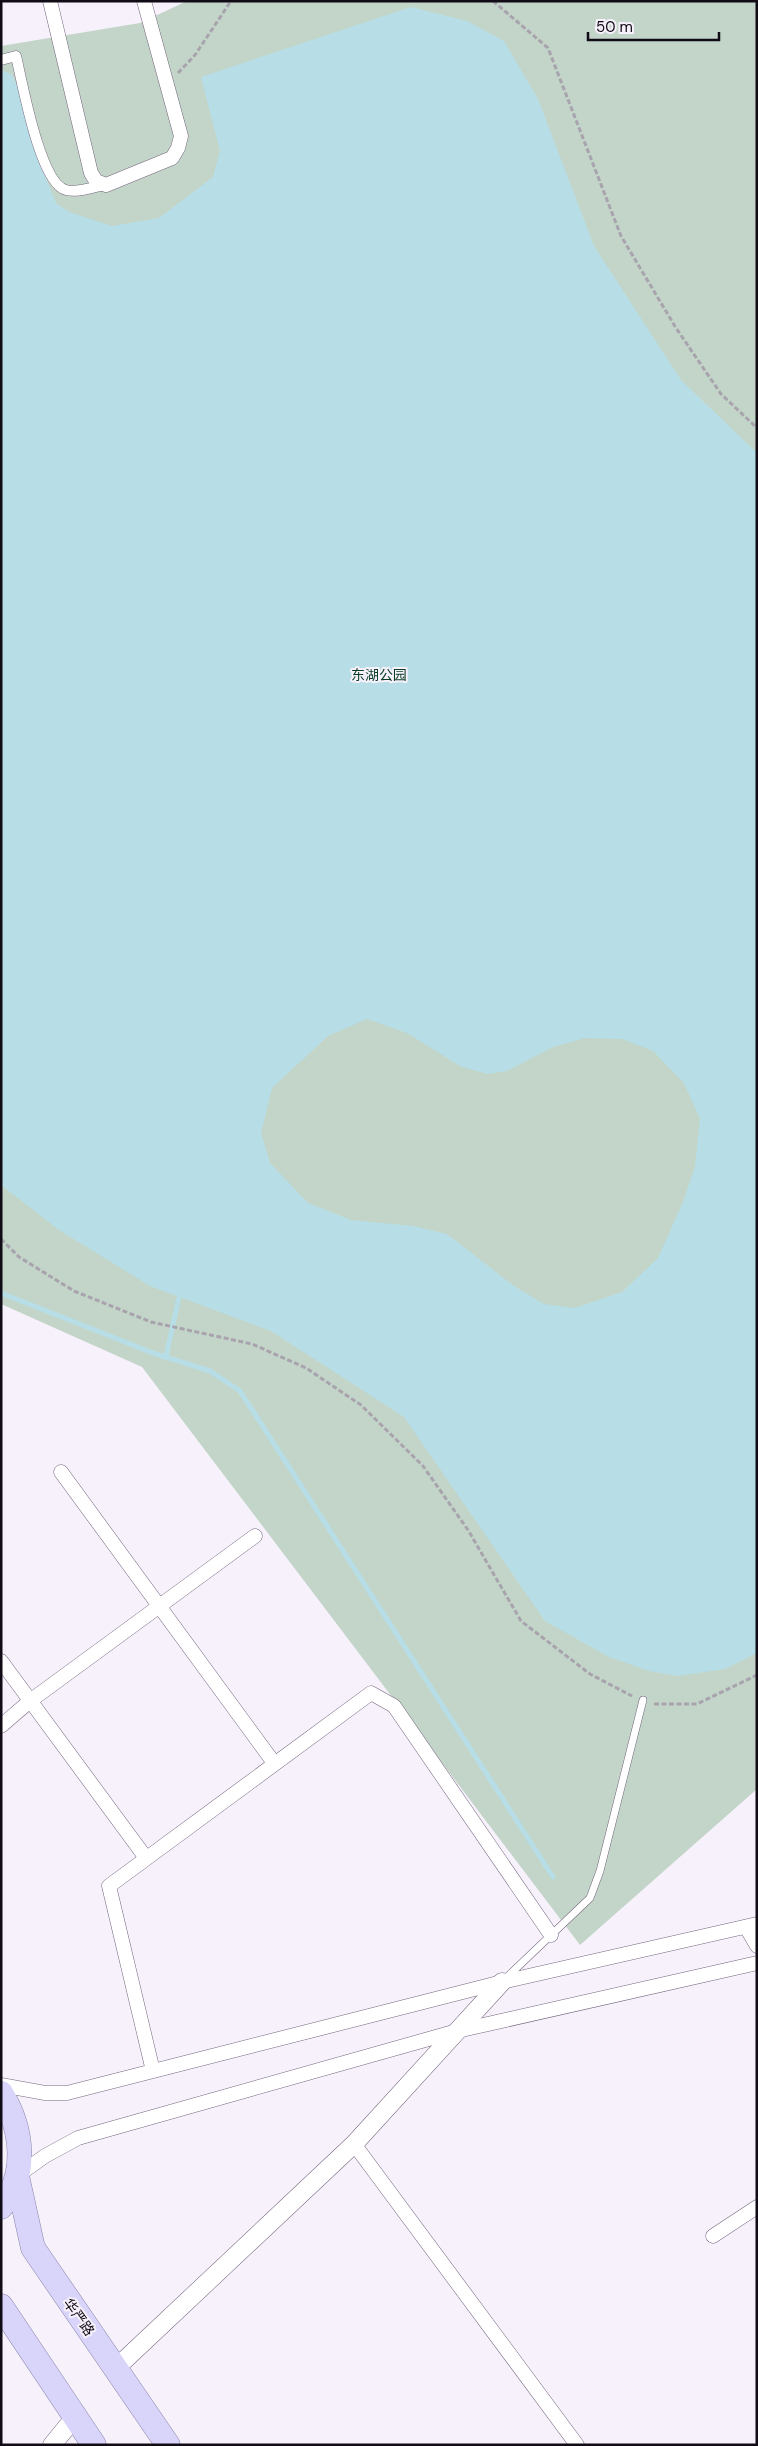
<svg xmlns="http://www.w3.org/2000/svg" width="758" height="2446" font-family="'DM Sans','Noto Sans SC',sans-serif">
  <rect width="100%" height="100%" fill="#f7f1fc"/>
  <path fill="#c2d5c8" d="M187,1H757V1789L580,1945L142,1367L1,1304V46L140,23Z"/>
  <path fill="#b7dee7" fill-rule="evenodd" d="M411,7L467,21L504,41L538,99L594,246L681,380L757,453V1653L725,1669L678,1676L649,1671L609,1657L545,1621L404,1417L271,1331L150,1286L59,1230L1,1185V70L11,74L19,88L33,146L56,203L69,212L112,226L159,218L213,177L220,151L201,77ZM367,1019L407,1033L460,1066L487,1074L507,1071L553,1047L585,1038L622,1039L653,1051L684,1083L700,1119L695,1167L683,1202L658,1258L622,1292L575,1308L544,1304L514,1286L447,1234L413,1226L351,1220L308,1203L270,1163L261,1133L272,1088L328,1036Z"/>
  <g fill="none" stroke-linecap="round" stroke-linejoin="round">
    <path stroke="#b7dee7" stroke-width="5" d="M1,1293L153,1353L210,1371L240,1391L553,1877
      M166,1357L179,1297"/>
    <defs>
      <path id="service" d="M506,1978L590,1898L600,1871L643,1700"/>
      <path id="pedestrian" d="M1,60L16,56C22,81 40,184 66,190C77,193 94,187 104,185"/>
      <path id="minor" d="M50,1L91,173L96,181L106,185L172,158L178,148L181,136L144,1
        M61,1472L274,1763
        M1,1661L146,1858
        M1,1726L30,1701L255,1536
        M746,1927L757,1946
        M153,2071L109,1886L371,1693L394,1706L551,1935
        M1,2085L45,2093H67L502,1982L757,1924
        M354,2144L577,2445
        M17,2176L45,2156L78,2138L457,2031L757,1963
        M713,2236L757,2207"/>
      <path id="tertiary" d="M115,2369L354,2144L502,1982
        M52,2445L75,2417"/>
      <path id="trunk" d="M1,2093C22,2127 29,2174 1,2207
        M17,2176L33,2248L168,2445
        M1,2306L94,2445"/>
    </defs>
    <use href="#service" stroke="#74667e" stroke-width="8"/>
    <use href="#pedestrian" stroke="#74667e" stroke-width="11"/>
    <use href="#minor" stroke="#74667e" stroke-width="15"/>
    <use href="#tertiary" stroke="#74667e" stroke-width="19"/>
    <use href="#trunk" stroke="#8c86a8" stroke-width="25"/>
    <path stroke="#a8a3ad" stroke-width="3" stroke-dasharray="5 2.5" stroke-linecap="butt" d="M493,1L548,48L621,236L676,328L721,394L757,428
      M178,73L195,55L231,1
      M1,1239L19,1257L74,1291L151,1322L252,1344L306,1368L361,1405L423,1466L468,1530L521,1621L590,1674L632,1696
      M654,1704H697L757,1675"/>
    <use href="#service" stroke="#fff" stroke-width="7"/>
    <use href="#pedestrian" stroke="#fff" stroke-width="10"/>
    <use href="#minor" stroke="#fff" stroke-width="14"/>
    <use href="#tertiary" stroke="#fff" stroke-width="18"/>
    <use href="#trunk" stroke="#d8d4fa" stroke-width="24"/>
  </g>
  <g text-anchor="middle" stroke-width="4" stroke-linejoin="round" paint-order="stroke">
    <g font-size="14" fill="#073d22" stroke="#f7f1fc">
      <text x="379" y="680">东湖公园</text>
    </g>
    <g font-size="14" fill="#100b14" stroke="#f7f1fc">
      <text transform="translate(79 2317) rotate(55)" y="5">华严路</text>
    </g>
  </g>
  <rect width="758" height="2446" fill="none" stroke="#100b14" stroke-width="5"/>
  <path d="M588 32v8h131v-8" fill="none" stroke="#100b14" stroke-width="2.5"/>
  <text x="596" y="32" font-size="15" fill="#100b14" stroke="#f7f1fc" stroke-width="4" paint-order="stroke">50 m</text>
</svg>
